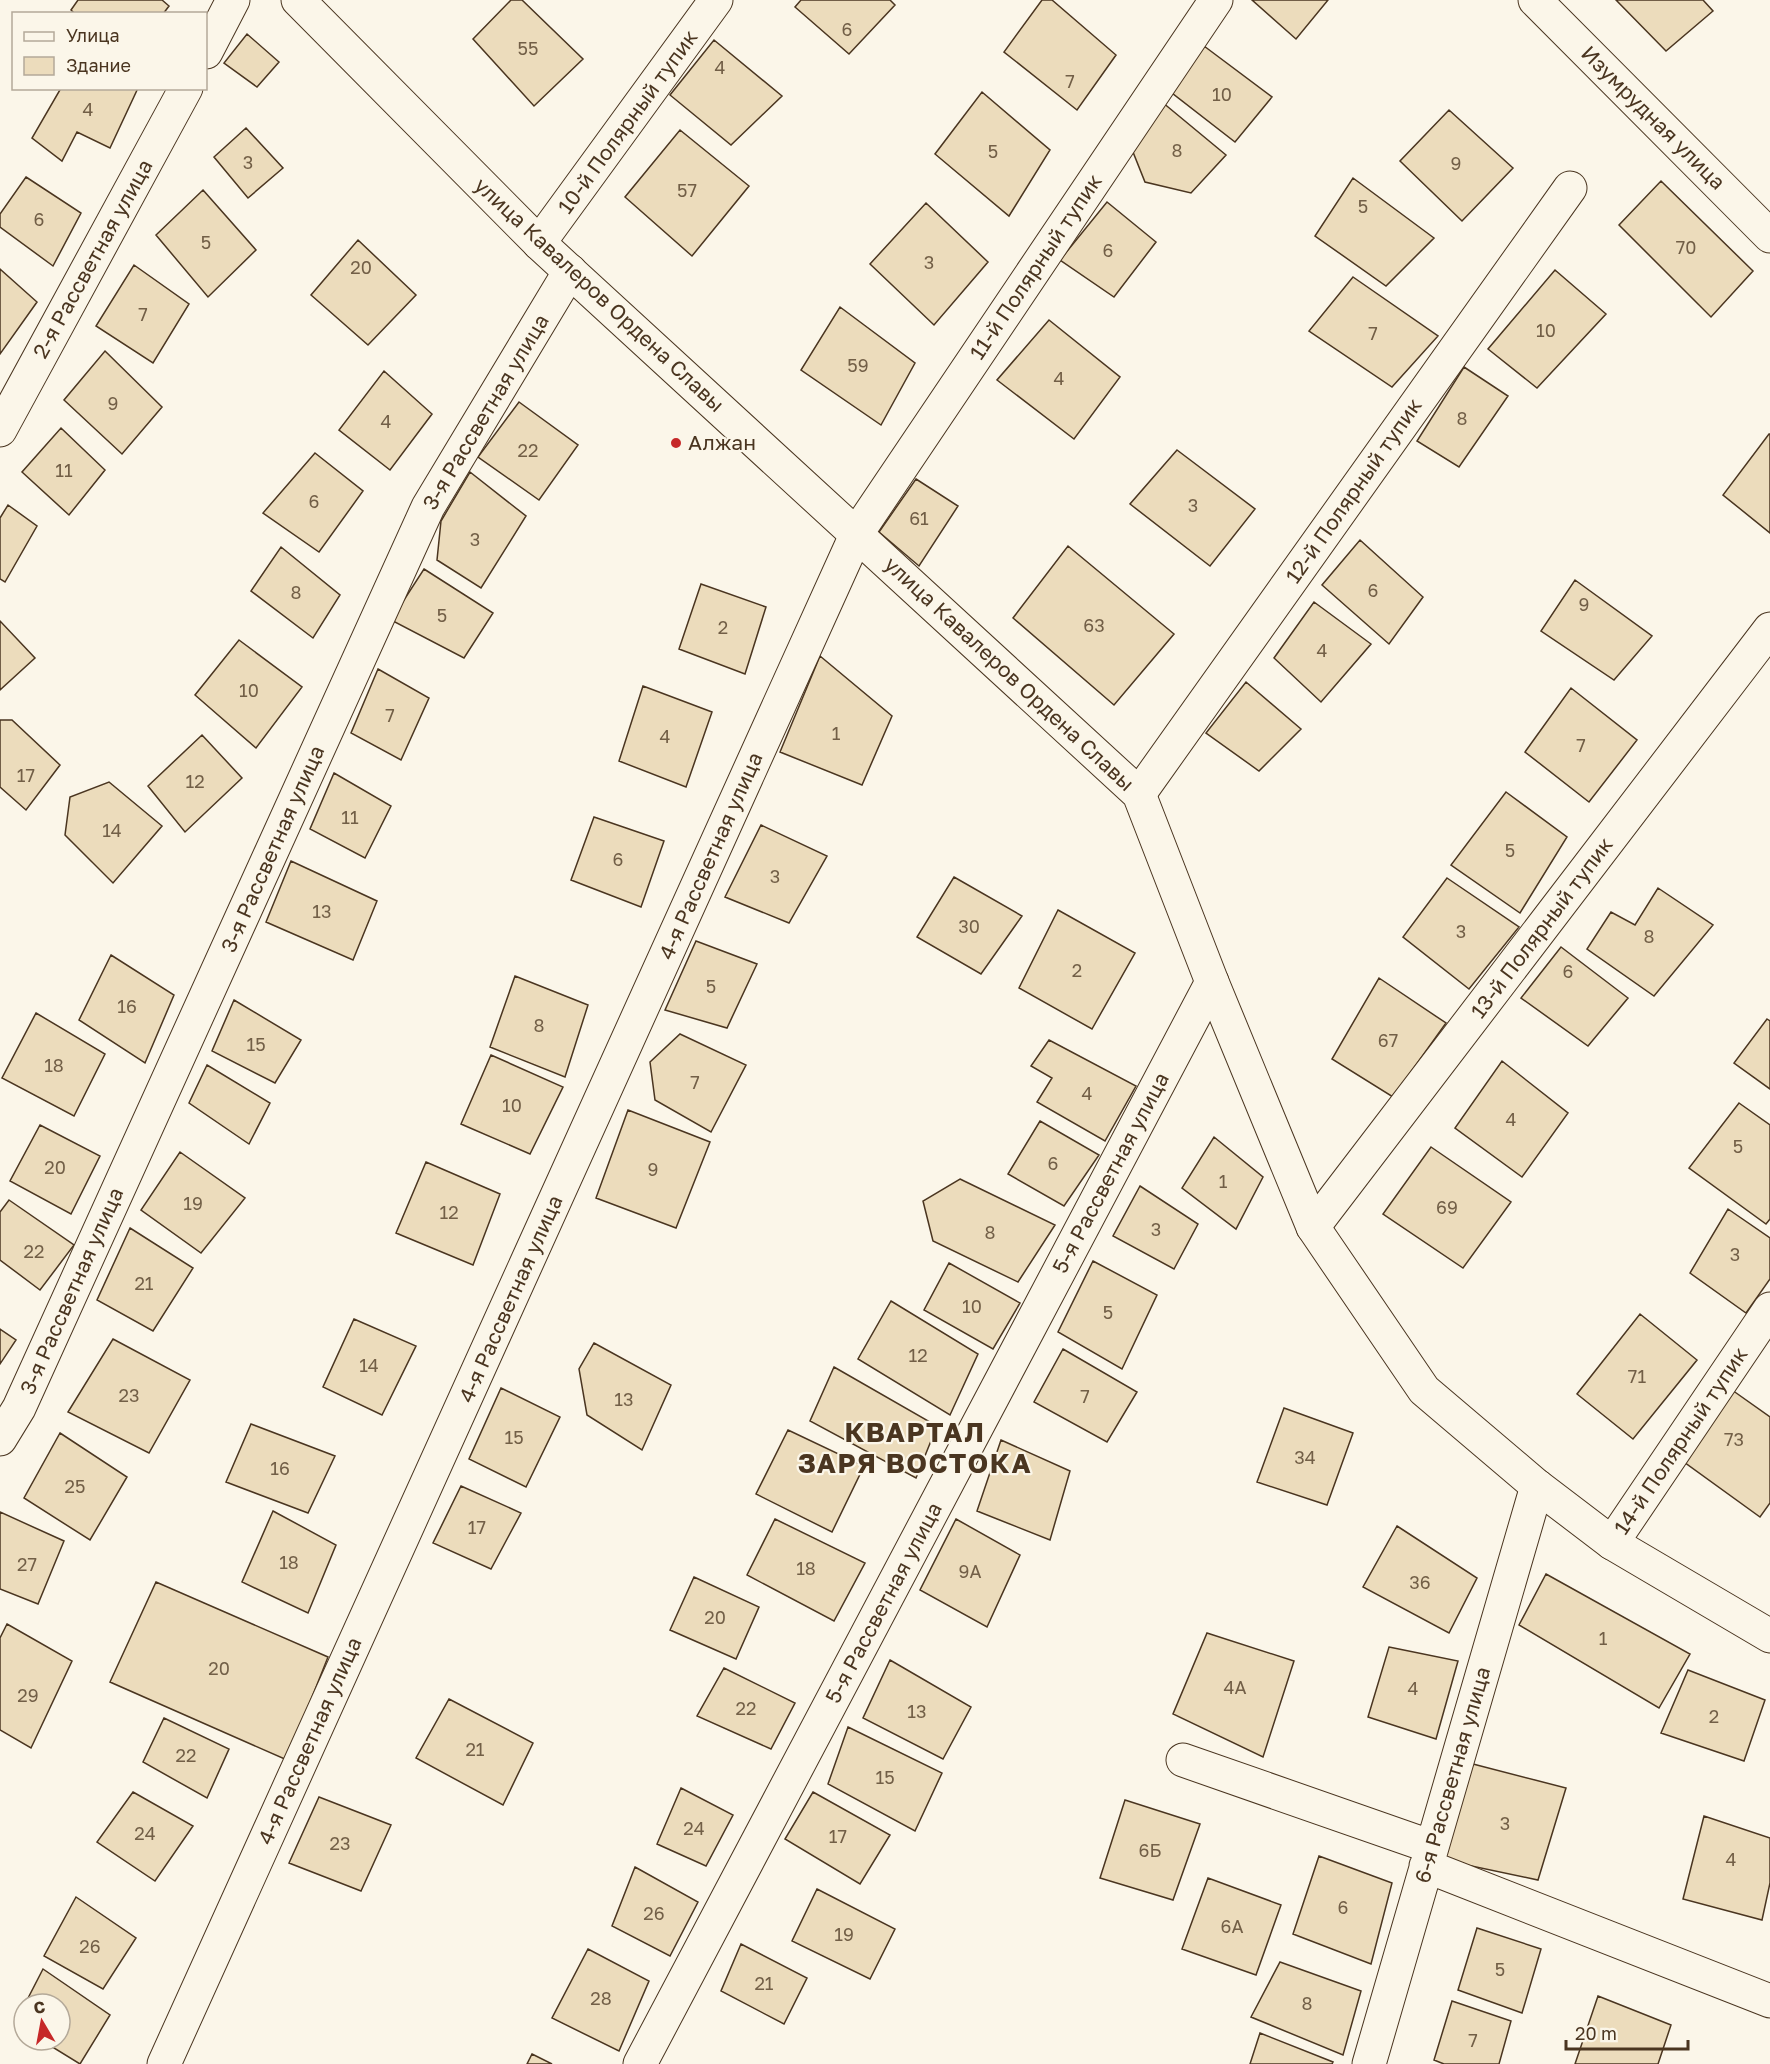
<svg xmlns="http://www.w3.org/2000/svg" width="1770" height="2064" font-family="'Golos Text',sans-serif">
  <rect width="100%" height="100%" fill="#fbf6e9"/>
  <path fill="#ecdcbc" stroke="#4a3520" stroke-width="1.5" d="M78,0H162L169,6L163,14H75L71,10Z
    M511,0H522L583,59L534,106L473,39Z
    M801,0H890L895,5L849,54L795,7Z
    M1042,0H1052L1116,55L1077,110L1004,52Z
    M1252,0H1328L1296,39Z
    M1616,0H1703L1713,11L1666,51Z
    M247,34L279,62L257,87L224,63Z
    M714,40L782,96L731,145L670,95Z
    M1204,46L1272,97L1235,142L1172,93Z
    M61,88H138L110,148L77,132L62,161L32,138Z
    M982,92L1050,150L1009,216L935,154Z
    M1162,102L1226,155L1191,193L1145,182L1131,147Z
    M1449,110L1513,168L1462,221L1400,161Z
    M246,128L283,168L248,198L214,157Z
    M680,130L749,186L692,256L625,197Z
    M26,177L81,213L53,266L0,227V214Z
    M1353,178L1434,238L1386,286L1315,236Z
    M1661,181L1753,271L1711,317L1619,225Z
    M203,190L256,250L208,297L156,235Z
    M1107,202L1156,242L1114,297L1060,260Z
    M926,203L988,262L934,325L870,264Z
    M358,240L416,295L368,345L311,295Z
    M134,265L189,304L153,363L96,326Z
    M0,269L37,302L0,354Z
    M1555,270L1606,314L1537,388L1488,349Z
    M1353,277L1438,336L1392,387L1309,331Z
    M840,307L915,363L881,425L801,370Z
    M1049,320L1120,377L1074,439L997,380Z
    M105,351L162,407L122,454L64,400Z
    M1464,367L1508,396L1459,467L1417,441Z
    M384,371L432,414L390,470L339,430Z
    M519,402L578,445L539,500L478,457Z
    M61,428L105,470L69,515L22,472Z
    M1769,434H1770V533L1723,495Z
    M1177,450L1255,509L1210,566L1130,504Z
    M315,453L363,491L319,552L263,513Z
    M470,472L526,516L481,588L437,560L441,521Z
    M916,479L958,506L919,566L879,532Z
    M8,505L37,526L5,582L0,579V518Z
    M1360,540L1423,597L1389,644L1322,585Z
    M1068,546L1174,634L1114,705L1013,618Z
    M281,547L340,595L313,638L251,591Z
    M424,569L493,613L464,658L391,620Z
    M1575,580L1652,636L1614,680L1541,631Z
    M701,584L766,607L745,674L679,649Z
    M1314,602L1371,644L1321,702L1274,658Z
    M0,621L35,658L0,690Z
    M239,640L302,687L256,748L195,695Z
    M820,656L892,716L862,785L780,752Z
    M378,669L429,698L401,760L351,733Z
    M1246,682L1301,729L1259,771L1206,733Z
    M643,686L712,712L686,787L619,761Z
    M1571,688L1637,740L1589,802L1525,752Z
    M0,720H12L60,765L26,810L0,787Z
    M202,735L242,778L185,832L148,786Z
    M334,773L391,806L365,858L310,829Z
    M109,782L162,826L113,883L65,835L70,797Z
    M1506,792L1567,837L1520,913L1451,865Z
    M594,817L664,841L641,907L571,880Z
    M761,825L827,856L789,923L725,897Z
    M291,861L377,901L353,960L266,922Z
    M954,877L1022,916L981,974L917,937Z
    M1447,878L1519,927L1469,989L1403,937Z
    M1658,888L1713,925L1654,996L1587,949L1611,912L1635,925Z
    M1058,910L1135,953L1092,1029L1019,988Z
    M696,941L757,964L727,1028L665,1010Z
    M1561,947L1628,998L1588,1046L1521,998Z
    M111,955L174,995L145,1063L79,1020Z
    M515,976L588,1005L565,1077L490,1047Z
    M1379,978L1446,1023L1393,1097L1332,1059Z
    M234,1000L301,1040L275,1083L212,1051Z
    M36,1013L105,1054L74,1116L2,1078Z
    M1767,1019L1770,1021V1089L1734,1063Z
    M680,1034L746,1065L711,1132L655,1100L650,1062Z
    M1049,1040L1136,1086L1105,1141L1037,1102L1052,1078L1031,1066Z
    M491,1055L563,1087L530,1154L461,1124Z
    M1502,1061L1568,1113L1522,1177L1455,1128Z
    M207,1065L270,1103L249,1144L189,1103Z
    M1739,1103L1770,1125V1219L1766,1224L1689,1168Z
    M628,1110L710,1142L676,1228L596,1198Z
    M1040,1121L1099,1155L1064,1206L1008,1174Z
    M40,1125L100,1156L71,1214L10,1181Z
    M1214,1137L1263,1177L1236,1229L1182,1188Z
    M1431,1147L1511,1202L1463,1268L1383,1214Z
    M180,1152L245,1198L201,1253L141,1210Z
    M426,1162L500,1194L473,1265L396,1233Z
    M960,1179L1055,1225L1018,1282L933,1241L923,1201Z
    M1140,1186L1198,1224L1174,1269L1113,1236Z
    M9,1200L74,1245L40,1290L0,1260V1212Z
    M1728,1209L1770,1238V1279L1746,1313L1690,1273Z
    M130,1228L193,1268L153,1331L97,1300Z
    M1093,1261L1157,1295L1122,1369L1058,1332Z
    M949,1263L1020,1303L993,1349L924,1310Z
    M891,1301L978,1354L950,1415L858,1359Z
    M1640,1314L1697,1360L1633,1439L1577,1394Z
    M354,1319L416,1346L382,1415L323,1387Z
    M0,1329L16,1340L0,1364Z
    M113,1339L190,1380L149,1453L68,1412Z
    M594,1343L671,1385L642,1450L587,1415L579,1369Z
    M1063,1349L1137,1392L1107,1442L1034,1402Z
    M834,1367L937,1426L916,1478L810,1421Z
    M501,1388L560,1417L526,1487L469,1459Z
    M1732,1390L1770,1417V1503L1760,1517L1684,1462Z
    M1284,1408L1353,1433L1327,1505L1257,1482Z
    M251,1424L335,1456L308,1513L226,1482Z
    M788,1430L864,1466L832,1532L756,1494Z
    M60,1433L127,1477L90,1540L24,1498Z
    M1001,1440L1070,1471L1050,1540L977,1511Z
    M461,1486L521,1513L491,1569L433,1543Z
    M273,1511L336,1545L308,1613L242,1582Z
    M0,1512L64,1541L38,1604L0,1589Z
    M775,1519L865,1563L834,1621L747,1575Z
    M956,1519L1020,1555L987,1627L920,1590Z
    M1397,1526L1477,1578L1449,1633L1363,1587Z
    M1546,1574L1690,1654L1659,1708L1519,1625Z
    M694,1577L759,1607L736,1659L670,1630Z
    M156,1582L328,1657L287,1760L110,1682Z
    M7,1624L72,1661L31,1748L0,1730V1638Z
    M1207,1633L1294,1661L1263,1757L1173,1714Z
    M1389,1647L1458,1661L1436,1739L1368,1717Z
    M890,1660L971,1707L943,1759L863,1718Z
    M724,1668L795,1703L771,1749L697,1716Z
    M1688,1670L1765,1700L1744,1761L1661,1733Z
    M449,1699L533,1743L503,1805L416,1758Z
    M164,1718L229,1749L207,1798L143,1762Z
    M848,1727L942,1773L915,1831L828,1784Z
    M1473,1764L1566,1788L1538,1880L1443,1860Z
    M681,1788L733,1815L706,1866L657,1844Z
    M133,1792L193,1826L155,1881L97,1842Z
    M813,1792L890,1835L860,1884L785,1839Z
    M319,1797L391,1825L361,1891L289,1863Z
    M1125,1800L1200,1824L1173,1900L1100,1878Z
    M1704,1816L1770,1838V1883L1762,1920L1683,1899Z
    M1319,1856L1392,1883L1371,1964L1293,1934Z
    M635,1867L698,1902L670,1956L612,1926Z
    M1208,1878L1281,1905L1256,1975L1182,1949Z
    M817,1889L895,1929L870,1979L792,1941Z
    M76,1897L136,1938L103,1989L44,1956Z
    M1477,1928L1541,1949L1522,2013L1458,1990Z
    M741,1944L807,1978L784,2024L721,1991Z
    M588,1949L649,1981L619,2051L552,2018Z
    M1280,1962L1361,1991L1343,2055L1251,2017Z
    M43,1969L110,2015L80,2064L41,2040H60V2004H25Z
    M1598,1996L1671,2025L1658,2064H1575Z
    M1452,2001L1511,2021L1499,2064H1444L1434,2060Z
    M24,2006V2029L15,2023Z
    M1260,2033L1333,2062L1332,2064H1250Z
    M532,2054L552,2064H527Z"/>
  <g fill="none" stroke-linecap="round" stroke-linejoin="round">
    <defs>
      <path id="minor" d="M1535,0L1770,236
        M206,52L233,0
        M539,243L716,0
        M0,430L186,88
        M1139,794L1570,188
        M1313,1227L1770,629
        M0,1439L19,1408L428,507L570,271
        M1612,1543L1770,1309
        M1183,1760L1432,1847
        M1426,1866L1770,2001
        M164,2064L857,533L1216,0
        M640,2064L1212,982
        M1369,2064L1537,1486"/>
      <path id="tertiary" d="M298,0L539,243L1139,794L1212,982L1313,1227L1424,1390L1537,1486L1612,1543L1770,1636"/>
    </defs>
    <use href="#minor" stroke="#4a3520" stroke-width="35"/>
    <use href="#tertiary" stroke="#4a3520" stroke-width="35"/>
    <use href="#minor" stroke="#fbf6e9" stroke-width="33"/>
    <use href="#tertiary" stroke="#fbf6e9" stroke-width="33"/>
  </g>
  <circle fill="#c62828" stroke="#fbf6e9" stroke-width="2" cx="676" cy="443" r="6"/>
  <g text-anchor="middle" stroke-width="4.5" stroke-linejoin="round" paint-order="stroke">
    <g font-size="18" fill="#725f47">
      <text x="847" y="36">6</text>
      <text x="528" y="55">55</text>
      <text x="720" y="74">4</text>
      <text x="1070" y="88">7</text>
      <text x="1222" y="101">10</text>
      <text x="88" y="116">4</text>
      <text x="1177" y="157">8</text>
      <text x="993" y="158">5</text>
      <text x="248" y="169">3</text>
      <text x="1456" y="170">9</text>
      <text x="687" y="197">57</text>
      <text x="1363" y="213">5</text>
      <text x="39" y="226">6</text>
      <text x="206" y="249">5</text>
      <text x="1686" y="254">70</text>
      <text x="1108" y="257">6</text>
      <text x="929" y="269">3</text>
      <text x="361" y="274">20</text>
      <text x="143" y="321">7</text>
      <text x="1546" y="337">10</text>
      <text x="1373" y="340">7</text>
      <text x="858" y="372">59</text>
      <text x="1059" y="385">4</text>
      <text x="113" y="410">9</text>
      <text x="1462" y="425">8</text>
      <text x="386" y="428">4</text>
      <text x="528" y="457">22</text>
      <text x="64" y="477">11</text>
      <text x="314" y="508">6</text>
      <text x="1193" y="512">3</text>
      <text x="919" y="525">61</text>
      <text x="475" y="546">3</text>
      <text x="1373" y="597">6</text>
      <text x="296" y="599">8</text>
      <text x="1584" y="611">9</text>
      <text x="442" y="622">5</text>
      <text x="1094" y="632">63</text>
      <text x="723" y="634">2</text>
      <text x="1322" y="657">4</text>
      <text x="249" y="697">10</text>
      <text x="390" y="722">7</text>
      <text x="836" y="740">1</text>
      <text x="665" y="743">4</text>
      <text x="1581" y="752">7</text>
      <text x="26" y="782">17</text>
      <text x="195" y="788">12</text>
      <text x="350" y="824">11</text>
      <text x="112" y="837">14</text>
      <text x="1510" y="857">5</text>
      <text x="618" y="866">6</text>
      <text x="775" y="883">3</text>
      <text x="322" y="918">13</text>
      <text x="969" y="933">30</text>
      <text x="1461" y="938">3</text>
      <text x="1649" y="943">8</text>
      <text x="1077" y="977">2</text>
      <text x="1568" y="978">6</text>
      <text x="711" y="993">5</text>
      <text x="127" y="1013">16</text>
      <text x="539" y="1032">8</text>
      <text x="1388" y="1047">67</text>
      <text x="256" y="1051">15</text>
      <text x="54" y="1072">18</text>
      <text x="695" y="1089">7</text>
      <text x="1087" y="1100">4</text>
      <text x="512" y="1112">10</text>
      <text x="1511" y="1126">4</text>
      <text x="1738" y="1153">5</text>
      <text x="1053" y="1170">6</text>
      <text x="55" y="1174">20</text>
      <text x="653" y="1176">9</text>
      <text x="1223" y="1188">1</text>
      <text x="193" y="1210">19</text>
      <text x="1447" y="1214">69</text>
      <text x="449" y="1219">12</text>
      <text x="1156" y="1236">3</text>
      <text x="990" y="1239">8</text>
      <text x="34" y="1258">22</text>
      <text x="1735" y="1261">3</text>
      <text x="144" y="1290">21</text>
      <text x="972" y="1313">10</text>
      <text x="1108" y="1319">5</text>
      <text x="918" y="1362">12</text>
      <text x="369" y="1372">14</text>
      <text x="1637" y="1383">71</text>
      <text x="129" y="1402">23</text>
      <text x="1085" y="1403">7</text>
      <text x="624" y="1406">13</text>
      <text x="514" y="1444">15</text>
      <text x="1734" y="1446">73</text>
      <text x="1305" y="1464">34</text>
      <text x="280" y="1475">16</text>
      <text x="75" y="1493">25</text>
      <text x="477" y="1534">17</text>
      <text x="289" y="1569">18</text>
      <text x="27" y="1571">27</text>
      <text x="806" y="1575">18</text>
      <text x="970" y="1578">9А</text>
      <text x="1420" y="1589">36</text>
      <text x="715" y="1624">20</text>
      <text x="1603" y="1645">1</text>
      <text x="219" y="1675">20</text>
      <text x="1235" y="1694">4А</text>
      <text x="1413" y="1695">4</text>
      <text x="28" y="1702">29</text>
      <text x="746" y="1715">22</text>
      <text x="917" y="1718">13</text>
      <text x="1714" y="1723">2</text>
      <text x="475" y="1756">21</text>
      <text x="186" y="1762">22</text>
      <text x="885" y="1784">15</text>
      <text x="1505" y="1830">3</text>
      <text x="694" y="1835">24</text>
      <text x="145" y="1840">24</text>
      <text x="838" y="1843">17</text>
      <text x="340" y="1850">23</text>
      <text x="1150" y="1857">6Б</text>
      <text x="1731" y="1866">4</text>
      <text x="1343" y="1914">6</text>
      <text x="654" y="1920">26</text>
      <text x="1232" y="1933">6А</text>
      <text x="844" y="1941">19</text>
      <text x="90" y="1953">26</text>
      <text x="1500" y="1976">5</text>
      <text x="764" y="1990">21</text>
      <text x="601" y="2005">28</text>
      <text x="1307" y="2010">8</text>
      <text x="1473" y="2047">7</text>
    </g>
    <g font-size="21" fill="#4a3520" stroke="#fbf6e9">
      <text transform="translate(1653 118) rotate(45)" y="7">Изумрудная улица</text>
      <text transform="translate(628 122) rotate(-54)" y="7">10-й Полярный тупик</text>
      <text transform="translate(93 259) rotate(-61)" y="7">2-я Рассветная улица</text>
      <text transform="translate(1036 267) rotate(-56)" y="7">11-й Полярный тупик</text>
      <text transform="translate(599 295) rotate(43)" y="7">улица Кавалеров Ордена Славы</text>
      <text transform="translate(486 412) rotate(-59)" y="7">3-я Рассветная улица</text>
      <text transform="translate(1354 491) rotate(-55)" y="7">12-й Полярный тупик</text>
      <text transform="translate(1009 674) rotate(43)" y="7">улица Кавалеров Ордена Славы</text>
      <text transform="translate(273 849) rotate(-66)" y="7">3-я Рассветная улица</text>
      <text transform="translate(711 856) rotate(-66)" y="7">4-я Рассветная улица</text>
      <text transform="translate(1542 928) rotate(-53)" y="7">13-й Полярный тупик</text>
      <text transform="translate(1111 1173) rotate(-62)" y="7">5-я Рассветная улица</text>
      <text transform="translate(72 1291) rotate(-66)" y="7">3-я Рассветная улица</text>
      <text transform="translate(511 1299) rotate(-66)" y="7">4-я Рассветная улица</text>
      <text transform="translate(1681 1441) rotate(-56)" y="7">14-й Полярный тупик</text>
      <text transform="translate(884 1603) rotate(-62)" y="7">5-я Рассветная улица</text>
      <text transform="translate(310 1741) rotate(-66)" y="7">4-я Рассветная улица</text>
      <text transform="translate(1453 1775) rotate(-74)" y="7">6-я Рассветная улица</text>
    </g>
    <g font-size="21" fill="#4a3520" stroke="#fbf6e9" text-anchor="start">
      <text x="688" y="450">Алжан</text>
    </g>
    <g font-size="27" font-weight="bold" letter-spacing="1.5" fill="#4a3520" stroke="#fbf6e9">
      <text x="915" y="1442">КВАРТАЛ<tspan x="915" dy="31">ЗАРЯ ВОСТОКА</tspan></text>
    </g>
  </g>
  <rect x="12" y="12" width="195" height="78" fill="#fbf6e9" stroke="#b4a999" stroke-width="1.5"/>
  <rect x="24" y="32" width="30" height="9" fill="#fbf6e9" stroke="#b4a999" stroke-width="1.5"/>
  <text x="66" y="42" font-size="18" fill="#4a3520">Улица</text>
  <rect x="24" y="57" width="30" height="18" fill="#ecdcbc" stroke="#b4a999" stroke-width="1.5"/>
  <text x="66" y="72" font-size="18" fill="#4a3520">Здание</text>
  <g transform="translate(42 2022) rotate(350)"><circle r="28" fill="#fbf6e9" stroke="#b4a999" stroke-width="1.5"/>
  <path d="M0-4.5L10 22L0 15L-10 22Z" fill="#c62828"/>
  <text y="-9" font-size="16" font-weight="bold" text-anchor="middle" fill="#4a3520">С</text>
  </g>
  <path d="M1566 2040v9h122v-9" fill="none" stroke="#4a3520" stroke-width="3"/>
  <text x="1575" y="2040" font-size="18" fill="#4a3520" stroke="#fbf6e9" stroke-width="4.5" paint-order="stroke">20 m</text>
</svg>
